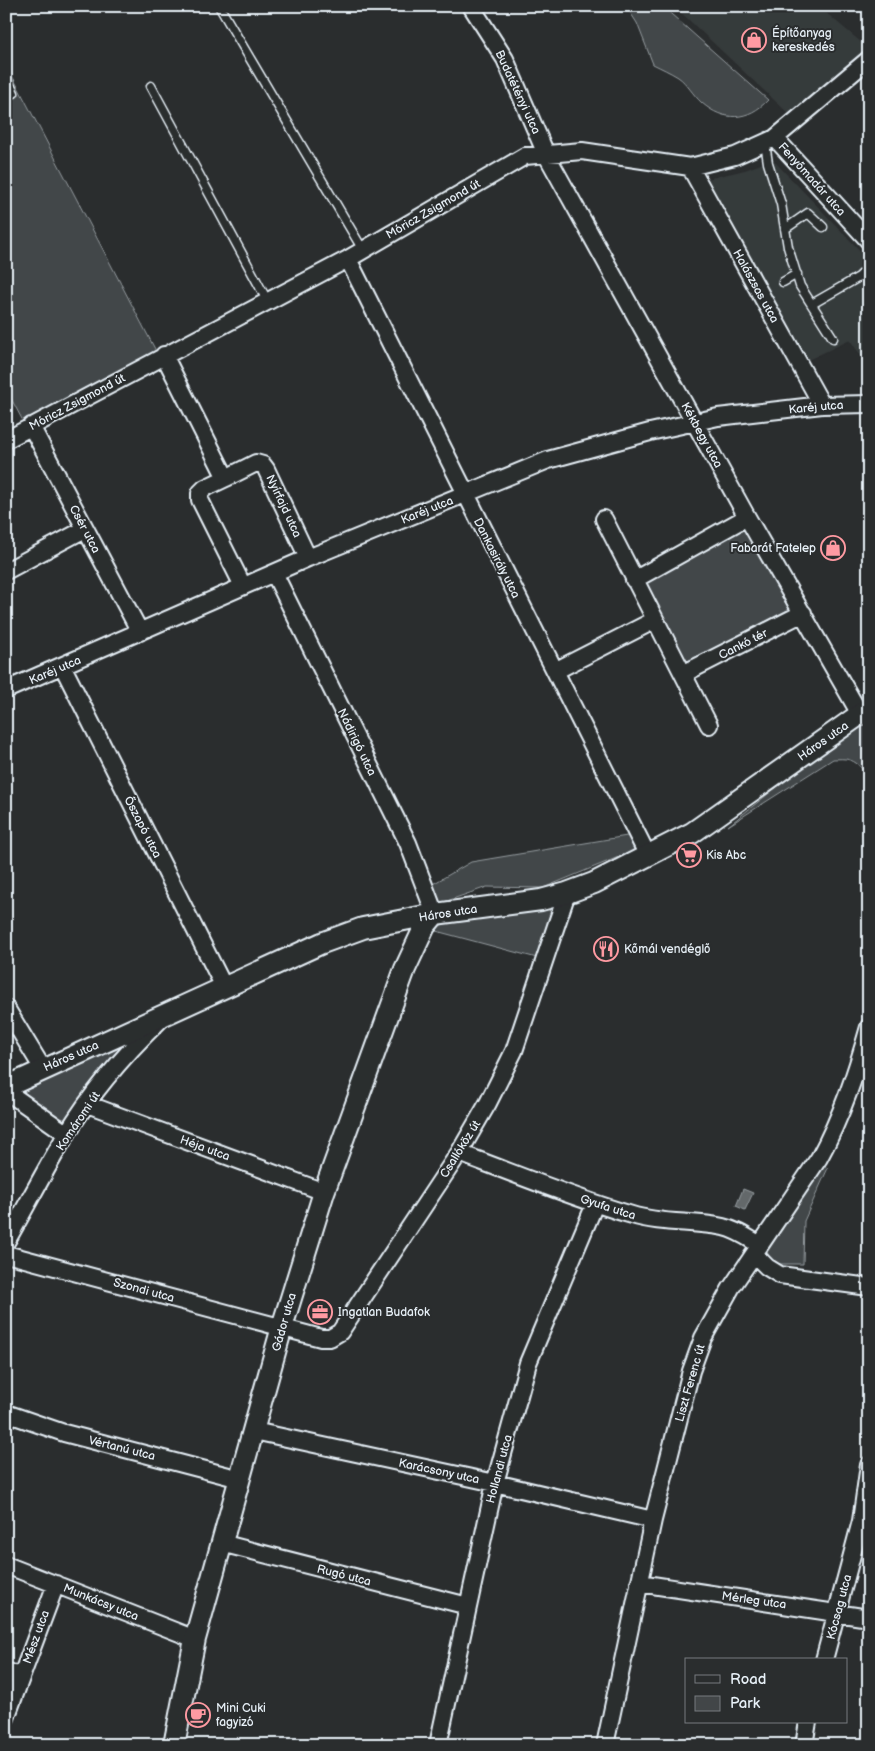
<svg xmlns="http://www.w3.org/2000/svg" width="875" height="1751" font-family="'Balsamiq Sans',sans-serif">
  <rect width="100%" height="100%" fill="#2a2d2e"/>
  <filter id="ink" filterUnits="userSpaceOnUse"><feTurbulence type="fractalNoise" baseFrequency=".02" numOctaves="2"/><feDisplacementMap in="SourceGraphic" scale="10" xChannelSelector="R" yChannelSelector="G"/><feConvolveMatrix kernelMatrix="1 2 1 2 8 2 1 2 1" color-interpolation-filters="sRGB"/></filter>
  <g filter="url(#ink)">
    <path fill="#363a3b" d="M674,6H818L868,48L790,115Z
      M775,162L869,260V367L850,340L808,360L707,179L745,170L761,164Z"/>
    <path fill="#424648" stroke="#959ca0" d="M626,6H662L768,100C748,121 724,122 702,103C693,95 687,83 678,77C670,72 661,68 653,64L637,23Z
      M6,64L156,351L23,421L6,389Z
      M745,524L793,607L687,662L645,582Z
      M869,719V786C868,775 860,763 850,760C845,758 838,759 833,759L728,826L823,750Z
      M633,835L638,849L543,888L487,887L441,903L431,885L471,862Z
      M547,908L550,911L552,916L537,958L436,931L440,926L447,922Z
      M128,1040L72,1116L65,1119H57L18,1088Z
      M823,1166L828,1168L804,1221L803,1264H772L766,1249Z"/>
    <path fill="#63686b" stroke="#989fa3" d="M743,1189L753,1193L745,1210L736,1206Z"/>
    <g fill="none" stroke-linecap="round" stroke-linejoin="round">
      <defs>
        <path id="service" d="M219,6L363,250
          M6,77L14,93
          M151,86L268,302
          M765,143L768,163L781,204L788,247L800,286L833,338
          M785,229L808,213L823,227
          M783,282L797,274
          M812,304L859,277L866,270"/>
        <path id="minor" d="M471,6L505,59L546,154L747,517L860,714
          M775,138L869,241
          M690,167L822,405
          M348,259L648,856
          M164,355L226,478L205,488L200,493V500L243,586
          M31,426L140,632
          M6,440L348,259L525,156L582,151L690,167L735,156L775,138L869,59
          M226,478L256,463L263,465L266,469L308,558
          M604,519L709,725
          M6,571L85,529
          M274,573L408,843L435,914
          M634,580L747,517
          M63,667L224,987
          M555,671L655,620
          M683,674L803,613
          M6,690L308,558L548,460L650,432L718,417L822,405L869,404
          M6,1008L43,1069
          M6,1091L67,1134
          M87,1104L324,1192
          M459,1153C516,1174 573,1198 632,1215C661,1224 693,1221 723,1227C737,1230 748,1238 760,1245
          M6,1242C26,1207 45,1170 66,1135C91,1093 125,1054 160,1020
          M6,1254L321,1338H330L340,1332L459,1153L488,1103L514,1051L567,893
          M754,1254L767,1267L780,1275L869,1287
          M6,1413L64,1433L240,1479
          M254,1431L495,1483L653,1520
          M221,1543L468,1606
          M6,1565L195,1639
          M639,1583L869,1618
          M824,1660L861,1521L869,1465
          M6,1671L21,1677
          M6,1718L56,1584
          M438,1745L495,1483L528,1363L595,1204
          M605,1745L653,1520L691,1371L703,1338L731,1288L819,1158C842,1116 856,1073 869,1027
          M804,1745L808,1722"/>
        <path id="tertiary" d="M6,1087L322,943L363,928L435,914L541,900L567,893L594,883L692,833L869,708
          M174,1745L195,1639L282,1327L324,1192L405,969L425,926L435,914"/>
      </defs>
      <use href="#service" stroke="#e8f1f8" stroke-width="11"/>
      <use href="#minor" stroke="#e8f1f8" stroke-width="20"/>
      <use href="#tertiary" stroke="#e8f1f8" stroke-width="24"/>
      <use href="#service" stroke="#2a2d2e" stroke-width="8"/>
      <use href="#minor" stroke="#2a2d2e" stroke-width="16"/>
      <use href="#tertiary" stroke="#2a2d2e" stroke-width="20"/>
    </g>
  </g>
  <defs>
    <symbol id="shop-ring" viewBox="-11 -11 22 22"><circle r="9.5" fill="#2a2d2e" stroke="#ff9aa2" stroke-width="1.5"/><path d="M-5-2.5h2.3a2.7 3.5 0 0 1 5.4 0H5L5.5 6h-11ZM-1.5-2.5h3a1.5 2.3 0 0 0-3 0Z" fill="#ff9aa2"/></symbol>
    <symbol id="supermarket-ring" viewBox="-11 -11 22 22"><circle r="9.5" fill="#2a2d2e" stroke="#ff9aa2" stroke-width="1.5"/><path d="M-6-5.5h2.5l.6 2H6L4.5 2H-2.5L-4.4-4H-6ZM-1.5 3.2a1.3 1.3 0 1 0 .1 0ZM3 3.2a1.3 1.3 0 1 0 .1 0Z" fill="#ff9aa2"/></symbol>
    <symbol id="restaurant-ring" viewBox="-11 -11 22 22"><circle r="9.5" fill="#2a2d2e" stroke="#ff9aa2" stroke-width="1.5"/><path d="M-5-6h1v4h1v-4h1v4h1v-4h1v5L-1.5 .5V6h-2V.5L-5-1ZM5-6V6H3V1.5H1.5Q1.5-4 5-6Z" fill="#ff9aa2"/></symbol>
    <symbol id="office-ring" viewBox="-11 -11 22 22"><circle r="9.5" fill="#2a2d2e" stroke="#ff9aa2" stroke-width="1.5"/><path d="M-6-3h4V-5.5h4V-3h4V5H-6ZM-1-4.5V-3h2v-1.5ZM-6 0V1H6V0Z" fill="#ff9aa2"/></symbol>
    <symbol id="cafe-ring" viewBox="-11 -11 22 22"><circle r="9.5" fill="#2a2d2e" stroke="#ff9aa2" stroke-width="1.5"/><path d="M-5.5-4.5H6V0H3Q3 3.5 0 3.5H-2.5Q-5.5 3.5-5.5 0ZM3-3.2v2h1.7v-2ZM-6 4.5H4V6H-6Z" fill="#ff9aa2"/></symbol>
  </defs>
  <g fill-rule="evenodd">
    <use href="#shop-ring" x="740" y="26" width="28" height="28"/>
    <use href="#shop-ring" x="819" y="534" width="28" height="28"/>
    <use href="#supermarket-ring" x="675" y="841" width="28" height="28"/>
    <use href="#restaurant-ring" x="592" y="935" width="28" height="28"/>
    <use href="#office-ring" x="306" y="1298" width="28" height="28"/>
    <use href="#cafe-ring" x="184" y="1701" width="28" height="28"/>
  </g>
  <g text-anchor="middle" stroke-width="4" stroke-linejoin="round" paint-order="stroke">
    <g font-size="12" fill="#e8f1f8" stroke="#2a2d2e" text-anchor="start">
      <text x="772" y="37">Építőanyag<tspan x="772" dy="14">kereskedés</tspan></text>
      <text x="816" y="552" text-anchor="end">Fabarát Fatelep</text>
      <text x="706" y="859">Kis Abc</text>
      <text x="624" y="953">Kőmál vendéglő</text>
      <text x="338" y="1316">Ingatlan Budafok</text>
      <text x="216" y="1712">Mini Cuki<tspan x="216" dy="14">fagyizó</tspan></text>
    </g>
    <g font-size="12" fill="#e8f1f8" stroke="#2a2d2e">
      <text transform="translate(518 92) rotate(65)" y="4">Budatétényi utca</text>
      <text transform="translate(812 179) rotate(48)" y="4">Fenyőmadár utca</text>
      <text transform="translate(433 209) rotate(-30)" y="4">Móricz Zsigmond út</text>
      <text transform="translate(756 286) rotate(61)" y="4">Halászsas utca</text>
      <text transform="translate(77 402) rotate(-28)" y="4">Móricz Zsigmond út</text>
      <text transform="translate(816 407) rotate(-5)" y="4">Karéj utca</text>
      <text transform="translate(702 435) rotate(61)" y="4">Kékbegy utca</text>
      <text transform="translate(284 506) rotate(65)" y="4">Nyírfajd utca</text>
      <text transform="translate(427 510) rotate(-22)" y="4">Karéj utca</text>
      <text transform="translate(85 529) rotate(62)" y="4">Csér utca</text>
      <text transform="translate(497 558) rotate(63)" y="4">Dankasirály utca</text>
      <text transform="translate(743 644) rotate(-27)" y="4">Cankó tér</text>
      <text transform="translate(55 670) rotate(-23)" y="4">Karéj utca</text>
      <text transform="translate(823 741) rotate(-35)" y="4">Háros utca</text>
      <text transform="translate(357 742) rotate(64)" y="4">Nádirigó utca</text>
      <text transform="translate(143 827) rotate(63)" y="4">Őszapó utca</text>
      <text transform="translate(448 913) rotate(-9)" y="4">Háros utca</text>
      <text transform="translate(71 1056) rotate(-24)" y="4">Háros utca</text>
      <text transform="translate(78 1121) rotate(-56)" y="4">Komáromi út</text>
      <text transform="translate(205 1148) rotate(20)" y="4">Héja utca</text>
      <text transform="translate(460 1149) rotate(-58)" y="4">Csallóköz út</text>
      <text transform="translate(608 1207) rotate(18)" y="4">Gyufa utca</text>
      <text transform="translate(144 1290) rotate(15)" y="4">Szondi utca</text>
      <text transform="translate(284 1322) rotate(-74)" y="4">Gádor utca</text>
      <text transform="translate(690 1383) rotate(-74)" y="4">Liszt Ferenc út</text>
      <text transform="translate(122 1448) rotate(14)" y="4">Vértanú utca</text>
      <text transform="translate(499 1469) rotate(-75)" y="4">Hollandi utca</text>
      <text transform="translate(439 1471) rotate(12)" y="4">Karácsony utca</text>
      <text transform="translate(344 1575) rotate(14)" y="4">Rugó utca</text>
      <text transform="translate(754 1600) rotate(8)" y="4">Mérleg utca</text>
      <text transform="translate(101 1602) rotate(22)" y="4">Munkácsy utca</text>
      <text transform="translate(839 1607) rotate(-75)" y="4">Kócsag utca</text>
      <text transform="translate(36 1637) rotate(-70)" y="4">Mész utca</text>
    </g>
  </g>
  <rect width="875" height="1751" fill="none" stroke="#2a2d2e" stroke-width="25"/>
  <rect x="12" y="12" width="850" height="1726" fill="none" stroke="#e8f1f8" stroke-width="2" filter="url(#ink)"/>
  <rect x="685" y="1658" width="162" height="65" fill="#2a2d2e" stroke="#767b7f"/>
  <rect x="695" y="1675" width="25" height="8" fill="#2a2d2e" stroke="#767b7f"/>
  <text x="730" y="1684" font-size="15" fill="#e8f1f8">Road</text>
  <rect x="695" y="1696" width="25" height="15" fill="#424648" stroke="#767b7f"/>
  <text x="730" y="1708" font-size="15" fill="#e8f1f8">Park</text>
</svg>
